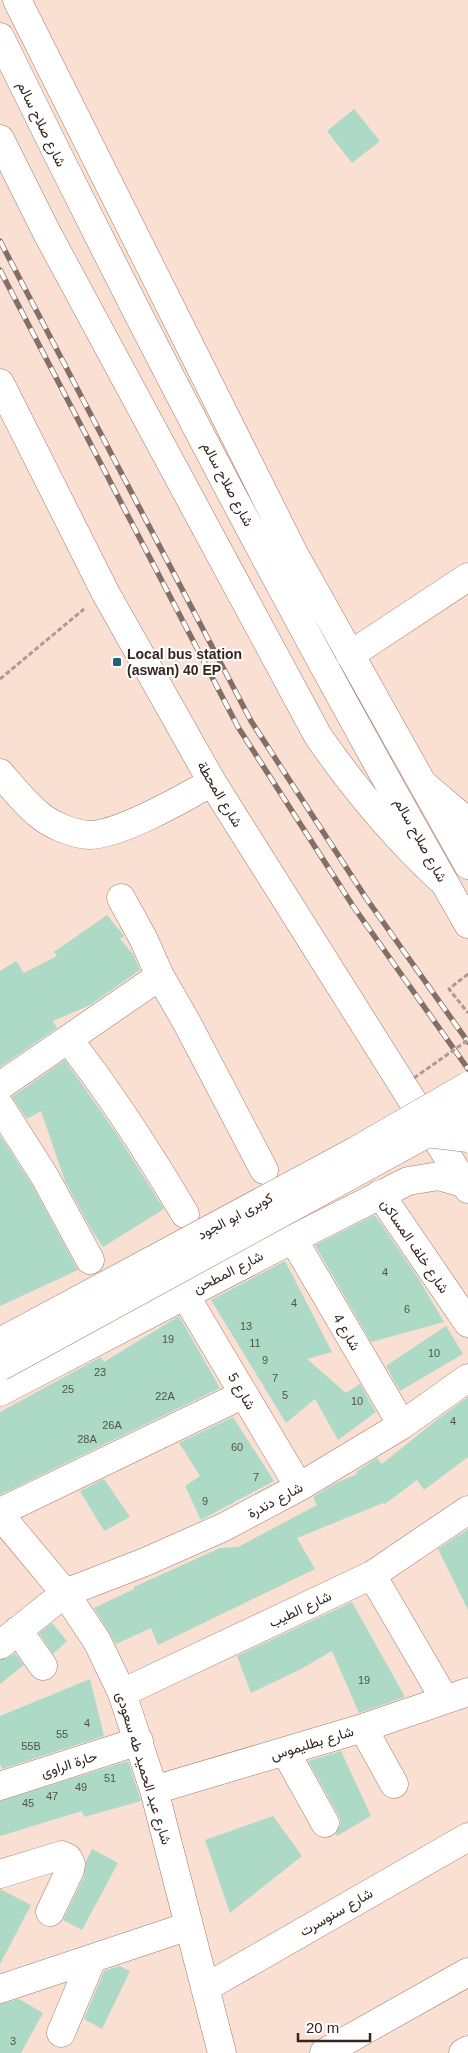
<svg xmlns="http://www.w3.org/2000/svg" width="468" height="2053" font-family="Helvetica,Vazirmatn,sans-serif">
  <rect width="100%" height="100%" fill="#fadfd3"/>
  <path fill="#acdac6" d="M354,109L380,141L352,163L327,131Z
    M107,915L124,936L120,939L133,954L140,970L90,1005L53,1021L57,1028L0,1067V971L16,961L24,973L57,956L54,952Z
    M65,1060L116,1133L164,1209L103,1247L91,1229L65,1181L41,1111L27,1119L12,1097Z
    M0,1135L32,1185L78,1270L0,1306Z
    M375,1215L417,1276L444,1322L371,1342L315,1245Z
    M285,1261L332,1352L307,1359L346,1393L360,1384L376,1412L338,1440L315,1399L286,1423L211,1300Z
    M179,1316L220,1388L0,1495V1412L101,1357L104,1362Z
    M446,1326L463,1354L400,1391L386,1366Z
    M468,1397V1457L424,1490L417,1480L385,1504L383,1503L297,1538L315,1569L158,1645L151,1628L116,1644L94,1608L134,1589V1587L220,1548L238,1547L317,1505L313,1497L336,1483L357,1474L356,1472L377,1458L382,1464L434,1422Z
    M233,1417L274,1481L201,1520L185,1486L200,1476L179,1443Z
    M104,1479L130,1517L104,1531L80,1491Z
    M468,1529V1610L438,1549Z
    M352,1602L405,1697L359,1713L332,1651L301,1669L251,1693L237,1656Z
    M52,1623L67,1641L53,1654L39,1633Z
    M15,1653L24,1665L0,1684V1660L9,1657Z
    M90,1679L104,1736L2,1769L0,1763V1716Z
    M341,1751L371,1816L337,1836L336,1833L341,1824L339,1816L308,1761Z
    M128,1761L141,1801L84,1817L82,1811L0,1836V1801Z
    M273,1816L302,1856L230,1913L205,1840Z
    M92,1849L118,1863L82,1930L63,1920L84,1877L86,1861Z
    M0,1889L31,1905L0,1964Z
    M119,1966L130,1971L102,2029L84,2019L104,1971Z
    M19,1999L43,2013L21,2053H0V2004Z"/>
  <g fill="none" stroke-linecap="round" stroke-linejoin="round">
    <defs>
      <path id="minor" d="M0,139L47,233L318,736C354,788 393,835 439,878
        M350,655L468,577
        M0,773C12,787 23,801 37,813C49,824 72,834 89,835C120,835 184,798 212,782
        M423,784L468,822
        M121,898L143,938L160,976L187,1023L264,1170
        M68,1039C112,1095 149,1153 185,1214
        M0,1086L160,976
        M0,1106L45,1177L90,1260
        M380,1194L468,1323
        M293,1239L402,1425
        M185,1295L299,1487
        M0,1392L293,1239L408,1181L439,1176L463,1183
        M0,1512L244,1394
        M0,1515L65,1593L97,1641L122,1693L154,1790L222,2053
        M372,1575L445,1700
        M18,1630L43,1666
        M0,1645L65,1593L145,1562L224,1527L299,1487L402,1425L468,1378
        M122,1693L372,1575L468,1510
        M363,1728L394,1784
        M285,1751L325,1823
        M0,1786L139,1741
        M154,1790L363,1728L468,1692
        M0,1874L62,1855L68,1858L71,1864L70,1870L50,1912
        M205,1988L468,1837
        M0,1989L189,1926
        M61,2033L92,1959
        M324,2053L468,1972
        M463,2053L468,2050"/>
      <path id="major" d="M17,0L293,552L468,865
        M0,37C146,337 302,634 468,924
        M0,383L105,592L212,782L468,1189"/>
    </defs>
    <use href="#minor" stroke="#a17b68" stroke-width="29"/>
    <use href="#major" stroke="#a17b68" stroke-width="29"/>
    <path stroke="#b0998f" stroke-width="3" stroke-dasharray="5 2.5" stroke-linecap="butt" d="M0,679L84,609
      M468,974L449,989L468,1013"/>
    <use href="#minor" stroke="#fff" stroke-width="28"/>
    <use href="#major" stroke="#fff" stroke-width="28"/>
    <defs>
      <path id="rail" d="M0,241L251,721L366,898L468,1042
        M0,270L238,727L353,906L468,1069"/>
    </defs>
    <use href="#rail" stroke="#836f65" stroke-width="5.5"/>
    <use href="#rail" stroke="#fff" stroke-width="4" stroke-dasharray="11" stroke-linecap="butt"/>
    <defs>
      <path id="major-bridge" d="M426,1133L468,1138
        M0,1342L357,1150L468,1086
        M0,1367L468,1111"/>
    </defs>
    <use href="#major-bridge" stroke="#a17b68" stroke-width="29" stroke-linecap="butt"/>
    <path stroke="#b0998f" stroke-width="3" stroke-dasharray="5 2.5" stroke-linecap="butt" d="M414,1078L468,1040"/>
    <use href="#major-bridge" stroke="#fff" stroke-width="28"/>
  </g>
  <rect fill="#246178" stroke="#fff" stroke-width="2" x="112" y="657" width="10" height="10" rx="2.5"/>
  <g text-anchor="middle" stroke-width="4" stroke-linejoin="round" paint-order="stroke">
    <g font-size="11" fill="#535247">
      <text x="385" y="1276">4</text>
      <text x="294" y="1307">4</text>
      <text x="407" y="1313">6</text>
      <text x="246" y="1330">13</text>
      <text x="168" y="1343">19</text>
      <text x="255" y="1347">11</text>
      <text x="434" y="1357">10</text>
      <text x="265" y="1364">9</text>
      <text x="100" y="1376">23</text>
      <text x="275" y="1382">7</text>
      <text x="68" y="1393">25</text>
      <text x="285" y="1399">5</text>
      <text x="165" y="1400">22A</text>
      <text x="357" y="1405">10</text>
      <text x="453" y="1425">4</text>
      <text x="112" y="1429">26A</text>
      <text x="87" y="1443">28A</text>
      <text x="237" y="1451">60</text>
      <text x="256" y="1481">7</text>
      <text x="205" y="1505">9</text>
      <text x="364" y="1684">19</text>
      <text x="87" y="1727">4</text>
      <text x="62" y="1738">55</text>
      <text x="31" y="1750">55B</text>
      <text x="110" y="1782">51</text>
      <text x="81" y="1791">49</text>
      <text x="52" y="1800">47</text>
      <text x="28" y="1807">45</text>
      <text x="13" y="2045">3</text>
    </g>
    <g font-size="14" fill="#35251d" stroke="#fff">
      <text transform="translate(42 124) rotate(64)" y="5">شارع صلاح سالم</text>
      <text transform="translate(228 484) rotate(62)" y="5">شارع صلاح سالم</text>
      <text transform="translate(220 794) rotate(59)" y="5">شارع المحطة</text>
      <text transform="translate(421 840) rotate(61)" y="5">شارع صلاح سالم</text>
      <text transform="translate(235 1216) rotate(-28)" y="5">كوبرى ابو الجود</text>
      <text transform="translate(415 1246) rotate(56)" y="5">شارع خلف المساكن</text>
      <text transform="translate(228 1272) rotate(-27)" y="5">شارع المطحن</text>
      <text transform="translate(347 1332) rotate(60)" y="5">شارع 4</text>
      <text transform="translate(242 1391) rotate(59)" y="5">شارع 5</text>
      <text transform="translate(275 1500) rotate(-28)" y="5">شارع دندرة</text>
      <text transform="translate(300 1609) rotate(-25)" y="5">شارع الطيب</text>
      <text transform="translate(312 1743) rotate(-17)" y="5">شارع بطليموس</text>
      <text transform="translate(69 1764) rotate(-18)" y="5">حارة الراوى</text>
      <text transform="translate(144 1768) rotate(73)" y="5">شارع عبد الحميد طه سعودى</text>
      <text transform="translate(336 1912) rotate(-30)" y="5">شارع سنوسرت</text>
    </g>
    <g font-size="14" font-weight="bold" fill="#35251d" stroke="#fff" text-anchor="start">
      <text x="127" y="659">Local bus station<tspan x="127" dy="16">(aswan) 40 EP</tspan></text>
    </g>
  </g>
  <path d="M298 2033v8h72v-8" fill="none" stroke="#35251d" stroke-width="2.5"/>
  <text x="306" y="2033" font-size="15" fill="#35251d" stroke="#ffffff" stroke-width="4" paint-order="stroke">20 m</text>
</svg>
